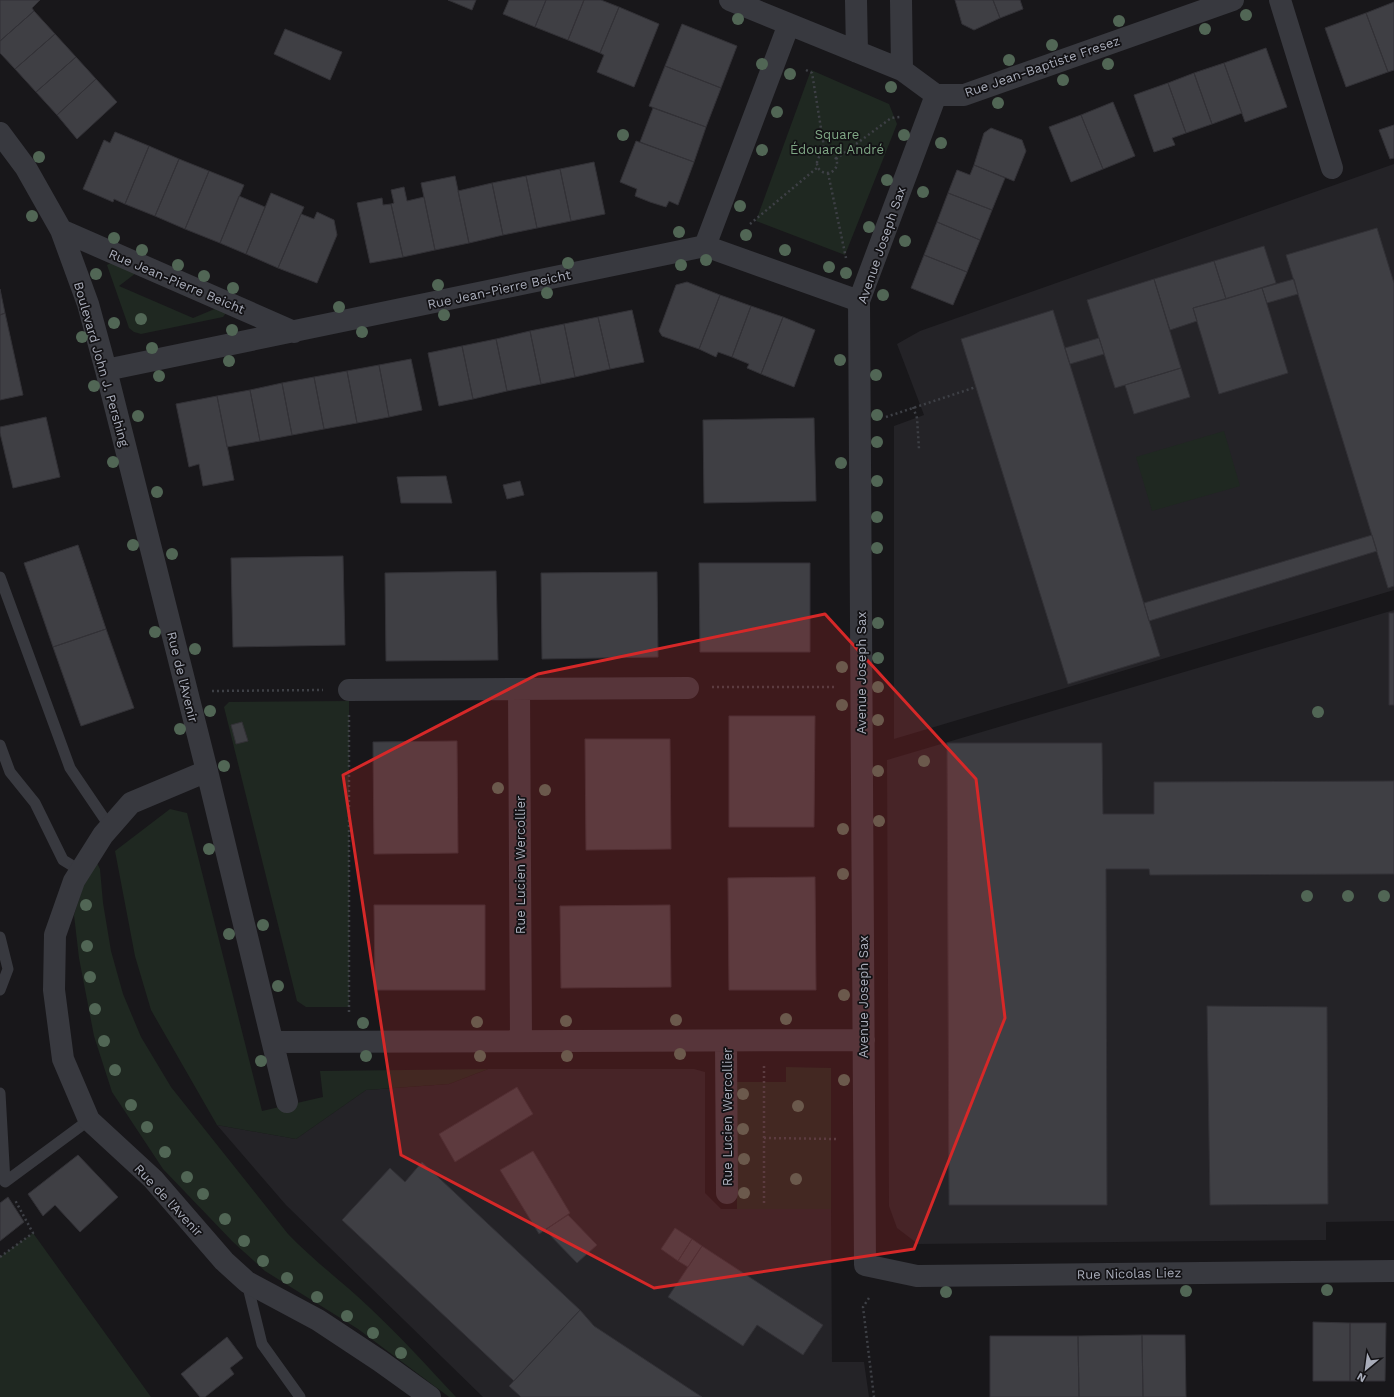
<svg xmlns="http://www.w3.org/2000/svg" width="1394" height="1397" font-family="'Work Sans',sans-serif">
  <rect width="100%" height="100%" fill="#18171a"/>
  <path fill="#242327" d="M1394,164V590L894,739V426L924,415L897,344L920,331Z
    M1394,610V1221L1326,1222V1240L918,1244L897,1228L889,1206L887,760Z
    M488,1069H694L705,1072V1193L721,1209H831L832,1362H864L869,1397H483L286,1205L217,1125L296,1139L366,1090L449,1084Z"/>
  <path fill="#1f2821" d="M811,70L889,104L897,124L845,255L756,221Z
    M111,263L136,273L119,286L193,318L217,308L226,313L223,317L141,334L134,332L129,328L107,265Z
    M1224,431L1240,486L1152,511L1136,457Z
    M349,701V1007H306L297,1001L224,707L229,702Z
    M170,809L187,813L262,1111L323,1097L320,1071L488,1069L449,1084L366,1090L296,1139L217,1125L151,1010L135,956L115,851Z
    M97,863L100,869L103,903L111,951L123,994L141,1037L171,1087L288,1234C314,1261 344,1283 370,1308C400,1336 428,1367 456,1397H449L358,1329L265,1271L233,1242L163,1169L124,1110L112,1092L94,1036L79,958L74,915L83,887Z
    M786,1067L831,1068V1209H737V1082H786Z
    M33,1233L151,1397H0V1257Z"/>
  <path fill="#3f3f44" stroke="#323136" d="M0,0H40L32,8L34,11L0,41Z
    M448,0H476L472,10Z
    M509,0H546L535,27L503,14Z
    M546,0H584L568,40L535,27Z
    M584,0H601L619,7L600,53L568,40Z
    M955,0H993L1000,18L974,30L962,24Z
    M993,0H1020L1023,9L1000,18Z
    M1394,2V70L1388,72L1366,13Z
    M619,7L659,24L634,87L597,72L604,55L600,53Z
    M34,11L55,34L15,69L0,53V41Z
    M1366,13L1388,72L1346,87L1325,28Z
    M682,24L737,46L721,88L665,66Z
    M285,29L342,52L330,80L274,54Z
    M55,34L76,57L36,92L15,69Z
    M1266,48L1287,107L1245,122L1224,63Z
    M76,57L96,79L57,115L36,92Z
    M1224,63L1242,113L1212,124L1194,73Z
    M665,66L721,88L706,127L649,106Z
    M1194,73L1212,124L1186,133L1168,83Z
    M96,79L117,102L77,139L57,115Z
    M1168,83L1186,133L1172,138L1175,145L1154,152L1134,95Z
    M1113,102L1135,156L1103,169L1081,115Z
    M653,108L706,127L694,162L640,142Z
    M1081,115L1103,169L1071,182L1049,127Z
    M1394,125V158L1390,159L1379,130Z
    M991,128L1022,140L1026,151L1014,181L974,165L984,133Z
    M115,132L149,146L125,204L114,199L113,202L83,189L104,140L110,143Z
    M636,141L694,162L678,205L669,201L666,207L650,202L635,196L637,189L620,182Z
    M149,146L179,159L155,216L125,204Z
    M179,159L209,171L185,229L155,216Z
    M594,162L605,214L571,221L560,169Z
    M974,165L1005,178L992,210L948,193L957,170L970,175Z
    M560,169L571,221L537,228L526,176Z
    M209,171L244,185L220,243L185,229Z
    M455,176L469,243L435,250L421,183Z
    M526,176L537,228L503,235L492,183Z
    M492,183L503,235L469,243L458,191Z
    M404,187L407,201L424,197L435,250L403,257L391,204L394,203L391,190Z
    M271,193L304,207L278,268L246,254Z
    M948,193L992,210L980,240L937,222Z
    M239,196L265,207L246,254L220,243Z
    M382,198L383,205L391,204L403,257L370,263L357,203Z
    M317,212L334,220L337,235L317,283L278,268L301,214L314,219Z
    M937,222L980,240L967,272L924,255Z
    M1377,228L1394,283V586L1388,588L1286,255Z
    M1264,246L1276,283L1226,299L1214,261Z
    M924,255L967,272L953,305L911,288Z
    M1214,261L1226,299L1193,308L1197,321L1170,330L1154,279Z
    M1154,279L1181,368L1115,388L1087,300Z
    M1294,279L1298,294L1267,303L1262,288Z
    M687,282L720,295L699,349L662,336L659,331L676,285Z
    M1262,288L1288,373L1219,394L1193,308Z
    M0,289L5,313L0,315Z
    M720,295L751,306L732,357L718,352L716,357L699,349Z
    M751,306L783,317L761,374L747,368L749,364L732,357Z
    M632,310L644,362L610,369L598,317Z
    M1053,310L1160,656L1068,684L961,339Z
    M5,313L23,395L0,400V315Z
    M598,317L610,369L575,377L564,324Z
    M783,317L815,330L794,387L761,374Z
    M564,324L575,377L541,384L530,331Z
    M530,331L541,384L507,391L496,339Z
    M1099,338L1104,354L1070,364L1065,348Z
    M496,339L507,391L473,399L462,346Z
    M462,346L473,399L439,406L428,353Z
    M411,359L422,410L389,417L379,365Z
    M379,365L389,417L357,423L347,371Z
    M1181,368L1190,397L1134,414L1125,385Z
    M347,371L357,423L324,429L314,377Z
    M314,377L324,429L292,435L282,383Z
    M282,383L292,435L260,441L250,390Z
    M250,390L260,441L227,447L217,396Z
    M217,396L234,480L203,486L199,464L189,467L176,404Z
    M46,417L60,477L13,488L0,433V427Z
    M814,418L816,501L704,503L703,420Z
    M446,476L452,503H401L397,477Z
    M520,481L524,495L507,499L503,485Z
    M1372,535L1377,551L1149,621L1144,603Z
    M78,545L106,629L53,647L24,563Z
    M343,556L345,645L233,647L231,558Z
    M699,563H810V652H700Z
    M496,571L498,660L386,661L385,573Z
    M657,572L658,657L542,659L541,573Z
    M1389,613H1394V705H1389Z
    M106,629L134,708L81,726L53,647Z
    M729,716H815L814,827H729Z
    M242,722L248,741L236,744L231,725Z
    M585,739H670L671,849L586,850Z
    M457,741L458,853L374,854L373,742Z
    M947,743H1102L1103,814H1154V782L1394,781V874L1150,875L1149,869H1106L1107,1205H949Z
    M815,877L816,990H729L728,878Z
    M374,905H485V990H375Z
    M670,905L671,987L561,988L560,906Z
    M1207,1006L1327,1007L1328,1204L1210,1205Z
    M517,1087L533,1114L455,1162L439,1134Z
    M533,1151L570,1213L539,1234L500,1170Z
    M78,1155L118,1197L80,1232L55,1205L43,1216L28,1194Z
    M422,1162L580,1310L514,1381L342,1220L390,1168L405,1182Z
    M8,1197L24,1222L0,1241V1203Z
    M568,1215L597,1245L577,1263L545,1230Z
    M675,1228L692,1239L678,1261L661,1249Z
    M692,1239L702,1246L688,1267L678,1261Z
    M702,1246L823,1325L803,1355L757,1325L743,1346L668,1297Z
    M580,1310L594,1326L702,1397H521L509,1386Z
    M1313,1322L1350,1323V1381H1313Z
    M1350,1323H1386L1385,1381H1350Z
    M1142,1335L1143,1397H1079L1078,1336Z
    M1142,1335H1185L1186,1397H1143Z
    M990,1336H1078L1079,1397H990Z
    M227,1337L243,1358L230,1368L234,1374L205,1397H200L181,1374Z"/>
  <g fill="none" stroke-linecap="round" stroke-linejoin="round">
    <path stroke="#3e4046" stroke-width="2.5" stroke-dasharray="2 3" stroke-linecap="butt" d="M806,70L812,73L825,153
      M817 163a10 10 0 1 1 20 0a10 10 0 1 1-20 0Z
      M836,159L891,118L900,117
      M828,173L846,258
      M750,224L818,167
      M913,407L917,418L919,449
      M886,417L976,387
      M712,687H835
      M212,691L323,690
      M349,715V1015
      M764,1066V1204
      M764,1138L838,1139
      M0,1257L33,1233L15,1200
      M869,1298L863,1307L874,1397"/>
    <path stroke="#38393f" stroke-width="11" d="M0,577L70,768L110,827
      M0,745L10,772L35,803L63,860L81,871
      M0,937L8,969L0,990
      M0,1093L5,1182L89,1120
      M247,1283L262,1344L300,1397"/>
    <path stroke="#38393f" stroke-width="22" d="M730,0L902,70L936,95H964L1233,0
      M856,0L857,52
      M901,0L902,70
      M1280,0L1332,168
      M936,95L859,301L865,1265L917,1276L1394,1271
      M0,133L26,168L61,230L88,304L106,370L207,771L287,1102
      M61,230L294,332
      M705,246L789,24
      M705,246L859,301
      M106,370L705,246
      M519,689L521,1041
      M349,690L688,688
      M207,771L131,803L103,835L74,881L55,935L54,990L63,1059L89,1120L153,1179L224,1261L247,1282L318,1320L380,1361L430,1397
      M726,1041L727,1193
      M273,1042L864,1040"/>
  </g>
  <g fill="#516655">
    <circle cx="1246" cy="15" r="6"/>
    <circle cx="738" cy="19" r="6"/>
    <circle cx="1119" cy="21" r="6"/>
    <circle cx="1205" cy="29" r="6"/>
    <circle cx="1052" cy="45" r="6"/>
    <circle cx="1009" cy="60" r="6"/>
    <circle cx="762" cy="64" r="6"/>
    <circle cx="1108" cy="64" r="6"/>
    <circle cx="790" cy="74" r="6"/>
    <circle cx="1063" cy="80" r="6"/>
    <circle cx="891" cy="87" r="6"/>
    <circle cx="998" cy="103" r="6"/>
    <circle cx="777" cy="112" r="6"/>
    <circle cx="623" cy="135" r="6"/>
    <circle cx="904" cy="135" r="6"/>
    <circle cx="941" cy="143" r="6"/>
    <circle cx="762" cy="150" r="6"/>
    <circle cx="39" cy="157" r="6"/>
    <circle cx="887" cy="180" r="6"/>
    <circle cx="923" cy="192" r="6"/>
    <circle cx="740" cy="206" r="6"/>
    <circle cx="32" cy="216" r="6"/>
    <circle cx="869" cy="227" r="6"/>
    <circle cx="679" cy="232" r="6"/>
    <circle cx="746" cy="235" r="6"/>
    <circle cx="114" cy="238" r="6"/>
    <circle cx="905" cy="241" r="6"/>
    <circle cx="142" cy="250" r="6"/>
    <circle cx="785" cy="250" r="6"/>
    <circle cx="706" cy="260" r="6"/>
    <circle cx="568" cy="263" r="6"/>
    <circle cx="178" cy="265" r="6"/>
    <circle cx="681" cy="265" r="6"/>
    <circle cx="829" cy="267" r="6"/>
    <circle cx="846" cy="273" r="6"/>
    <circle cx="96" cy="274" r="6"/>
    <circle cx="204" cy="276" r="6"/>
    <circle cx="438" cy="285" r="6"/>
    <circle cx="233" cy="288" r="6"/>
    <circle cx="547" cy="293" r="6"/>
    <circle cx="883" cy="295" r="6"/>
    <circle cx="339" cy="307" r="6"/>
    <circle cx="444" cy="315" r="6"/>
    <circle cx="141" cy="319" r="6"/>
    <circle cx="114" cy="323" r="6"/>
    <circle cx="232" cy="330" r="6"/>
    <circle cx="362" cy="332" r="6"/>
    <circle cx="82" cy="337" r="6"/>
    <circle cx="152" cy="348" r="6"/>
    <circle cx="840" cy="360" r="6"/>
    <circle cx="229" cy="361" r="6"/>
    <circle cx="876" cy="375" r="6"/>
    <circle cx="159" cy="376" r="6"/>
    <circle cx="94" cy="386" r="6"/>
    <circle cx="877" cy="415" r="6"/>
    <circle cx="138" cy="416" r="6"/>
    <circle cx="877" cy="442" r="6"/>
    <circle cx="113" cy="462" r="6"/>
    <circle cx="841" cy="463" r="6"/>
    <circle cx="877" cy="481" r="6"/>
    <circle cx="157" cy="492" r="6"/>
    <circle cx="877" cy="517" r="6"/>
    <circle cx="133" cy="545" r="6"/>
    <circle cx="877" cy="548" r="6"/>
    <circle cx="172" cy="554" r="6"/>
    <circle cx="878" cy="623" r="6"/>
    <circle cx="155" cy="632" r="6"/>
    <circle cx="195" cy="649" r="6"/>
    <circle cx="878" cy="658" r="6"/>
    <circle cx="842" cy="667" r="6"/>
    <circle cx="878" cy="687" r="6"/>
    <circle cx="842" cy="705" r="6"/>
    <circle cx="210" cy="711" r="6"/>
    <circle cx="1318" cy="712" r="6"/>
    <circle cx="878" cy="720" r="6"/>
    <circle cx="180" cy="729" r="6"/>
    <circle cx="924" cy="761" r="6"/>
    <circle cx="224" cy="766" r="6"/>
    <circle cx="878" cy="771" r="6"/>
    <circle cx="498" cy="788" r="6"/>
    <circle cx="545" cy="790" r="6"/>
    <circle cx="879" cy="821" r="6"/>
    <circle cx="843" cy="829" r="6"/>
    <circle cx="209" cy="849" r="6"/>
    <circle cx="843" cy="874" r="6"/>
    <circle cx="1307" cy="896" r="6"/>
    <circle cx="1348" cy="896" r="6"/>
    <circle cx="1384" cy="896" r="6"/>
    <circle cx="86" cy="905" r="6"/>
    <circle cx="263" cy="925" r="6"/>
    <circle cx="229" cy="934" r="6"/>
    <circle cx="87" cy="946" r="6"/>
    <circle cx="90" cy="977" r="6"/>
    <circle cx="278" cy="986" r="6"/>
    <circle cx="844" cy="995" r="6"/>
    <circle cx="95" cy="1009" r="6"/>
    <circle cx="786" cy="1019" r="6"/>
    <circle cx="676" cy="1020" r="6"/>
    <circle cx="566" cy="1021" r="6"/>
    <circle cx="477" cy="1022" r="6"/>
    <circle cx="363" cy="1023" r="6"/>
    <circle cx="104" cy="1041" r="6"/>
    <circle cx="680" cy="1054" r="6"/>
    <circle cx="366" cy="1056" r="6"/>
    <circle cx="480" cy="1056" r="6"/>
    <circle cx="567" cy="1056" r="6"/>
    <circle cx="261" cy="1061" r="6"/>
    <circle cx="115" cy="1070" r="6"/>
    <circle cx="844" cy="1080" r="6"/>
    <circle cx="743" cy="1094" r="6"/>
    <circle cx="131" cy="1105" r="6"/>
    <circle cx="798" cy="1106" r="6"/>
    <circle cx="147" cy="1127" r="6"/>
    <circle cx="743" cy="1129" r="6"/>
    <circle cx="165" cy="1152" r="6"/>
    <circle cx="744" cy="1159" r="6"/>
    <circle cx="187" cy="1177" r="6"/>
    <circle cx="796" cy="1179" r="6"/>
    <circle cx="744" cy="1193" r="6"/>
    <circle cx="203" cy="1194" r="6"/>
    <circle cx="225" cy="1219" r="6"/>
    <circle cx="244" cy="1241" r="6"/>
    <circle cx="263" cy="1261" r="6"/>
    <circle cx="287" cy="1278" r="6"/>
    <circle cx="1327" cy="1290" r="6"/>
    <circle cx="1186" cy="1291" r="6"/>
    <circle cx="946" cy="1292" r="6"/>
    <circle cx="317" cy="1297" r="6"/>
    <circle cx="347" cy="1316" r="6"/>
    <circle cx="373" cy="1333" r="6"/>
    <circle cx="401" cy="1353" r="6"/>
  </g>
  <path fill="#d62828" fill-opacity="0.2" stroke="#d62828" stroke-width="3" stroke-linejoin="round" d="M825,614L976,779L1005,1018L914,1249L654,1288L401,1155L343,775L538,674Z"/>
  <g text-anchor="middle" stroke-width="3.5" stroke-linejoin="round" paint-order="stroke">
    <g font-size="13" fill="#a9adba" stroke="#131215">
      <text transform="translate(1042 66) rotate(-19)" y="5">Rue Jean-Baptiste Fresez</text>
      <text transform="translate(881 245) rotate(-71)" y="5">Avenue Joseph Sax</text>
      <text transform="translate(177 281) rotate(23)" y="5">Rue Jean-Pierre Beicht</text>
      <text transform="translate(499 289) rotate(-12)" y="5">Rue Jean-Pierre Beicht</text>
      <text transform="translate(102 364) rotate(74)" y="5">Boulevard John J. Pershing</text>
      <text transform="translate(861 673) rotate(-90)" y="5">Avenue Joseph Sax</text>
      <text transform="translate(183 677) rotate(76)" y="5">Rue de l'Avenir</text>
      <text transform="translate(520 865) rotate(-90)" y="5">Rue Lucien Wercollier</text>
      <text transform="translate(863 997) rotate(-90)" y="5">Avenue Joseph Sax</text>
      <text transform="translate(727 1117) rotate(-90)" y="5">Rue Lucien Wercollier</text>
      <text transform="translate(169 1200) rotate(47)" y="5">Rue de l'Avenir</text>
      <text transform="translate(1129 1273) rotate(-1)" y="5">Rue Nicolas Liez</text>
    </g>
    <g font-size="13" fill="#7fa785" stroke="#131215">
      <text x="837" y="139">Square<tspan x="837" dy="15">Édouard André</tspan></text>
    </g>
  </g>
  <g transform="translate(1366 1369) rotate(209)" stroke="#131215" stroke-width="3" paint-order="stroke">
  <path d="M0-3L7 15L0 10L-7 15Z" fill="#a9adba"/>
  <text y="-6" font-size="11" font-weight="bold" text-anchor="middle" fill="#a9adba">N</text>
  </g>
</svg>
